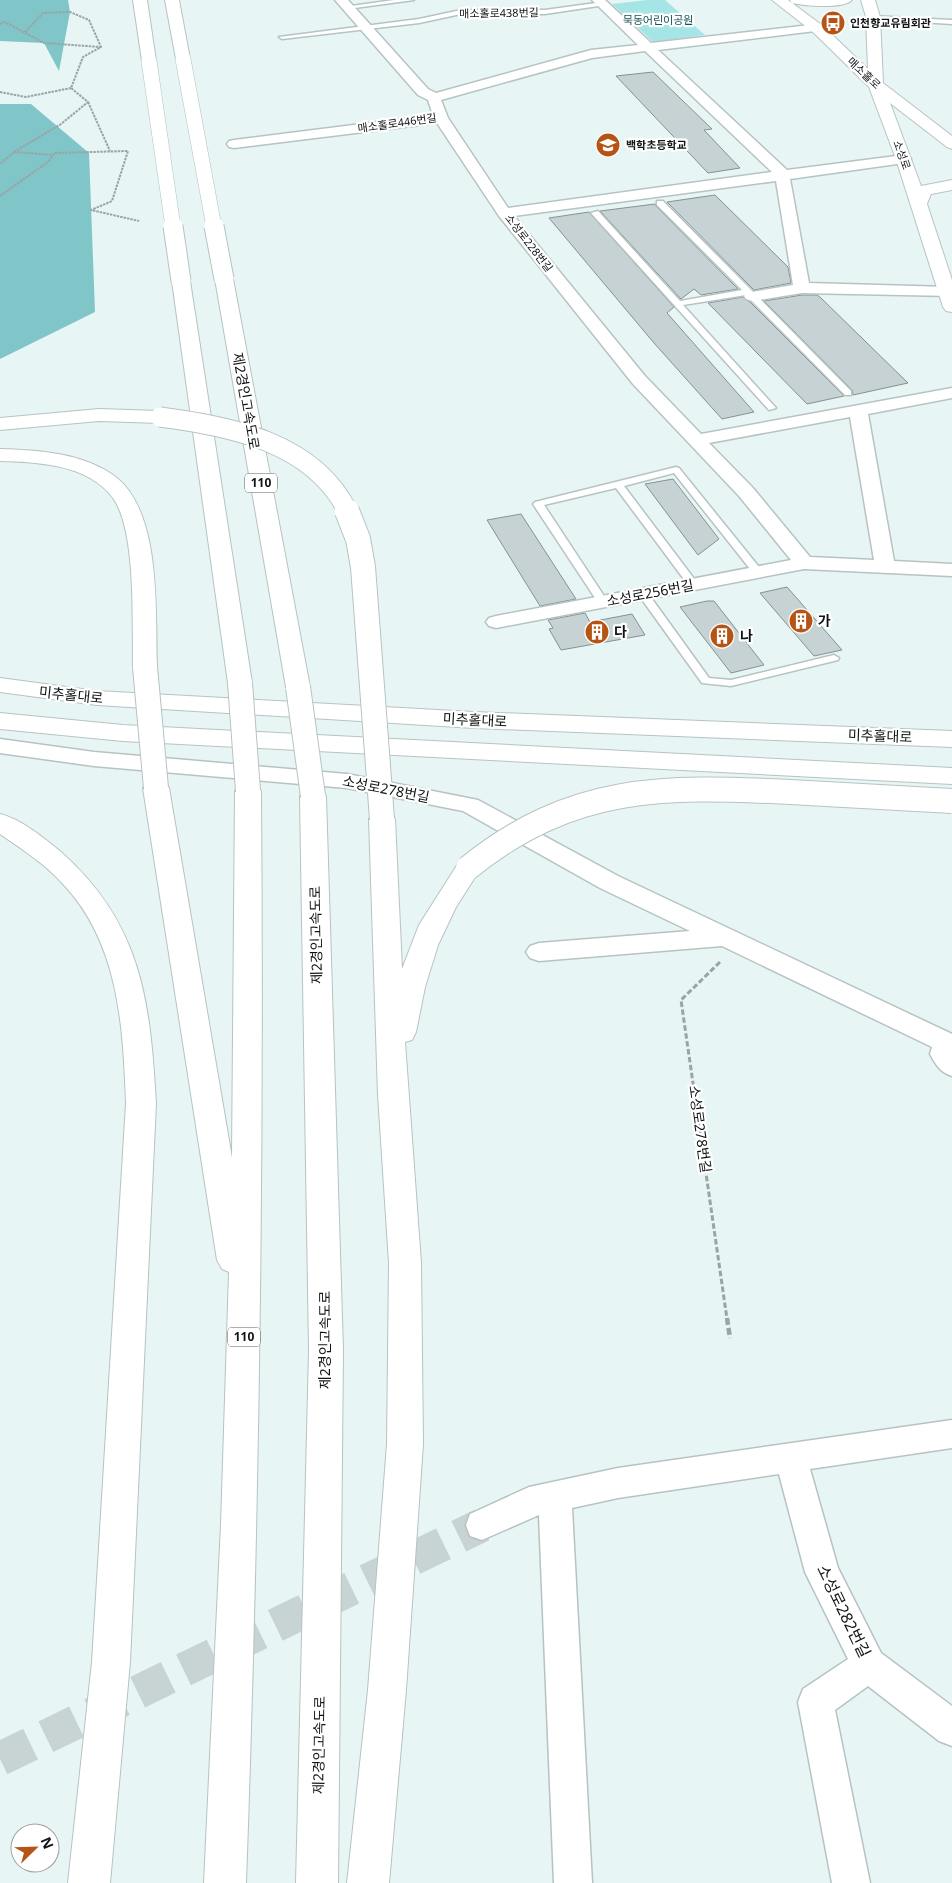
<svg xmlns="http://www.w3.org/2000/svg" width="952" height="1883" font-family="'Noto Sans','Noto Sans KR',sans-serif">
  <rect width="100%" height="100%" fill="#e8f5f5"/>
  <path fill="#a5e5e6" d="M647,0H665L705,35L653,42L612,4Z"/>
  <path fill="#80c5c7" d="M0,0H68L70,12L59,71L44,43L0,41Z
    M0,104H31L89,153L95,312L0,359Z"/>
  <path fill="#c6d2d3" stroke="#869292" d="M653,72L712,129L704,130L740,168L708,173L616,76Z
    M715,195L788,267L791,283L754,290L667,202Z
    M655,204L656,206L738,289L701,295L694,289L681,299L600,211Z
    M589,212L674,307L667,313L754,412L722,419L654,343L549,218Z
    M802,295H817L821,298L908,383L853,395L852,390L764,301Z
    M743,297L751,303L844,396L807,404L708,303Z
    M673,479L719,539L698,555L645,484Z
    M521,514L576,599L540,606L487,520Z
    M787,587L842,650L814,656L760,593Z
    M707,601H714L764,665L731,673L680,607Z
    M585,613L590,622L632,614L645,635L561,650L549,629L553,628L548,620Z"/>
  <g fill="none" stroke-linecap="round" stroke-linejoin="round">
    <path stroke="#c8d3d3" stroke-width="34" stroke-dasharray="34 17" stroke-linecap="butt" d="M0,1759L482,1525"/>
    <defs>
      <path id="lane" d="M394,0H414L347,9L344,7Z
        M603,2L605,5L545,14H461L419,23L282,39L279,37L419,19L461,10H545Z
        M871,16L952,20V24L873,19Z
        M657,201H663L851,391V395H845L746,295L683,305L776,408L769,410L591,213L598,211L680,301L742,290L657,205Z
        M676,467L679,468L763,572L758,575L754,574L674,473L624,486L698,584L693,587L689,586L616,488L544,505L608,602L607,604H599L533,504L535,502Z
        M643,591L647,592L709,678L731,680L834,655L839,658L838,660L731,686L702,683L638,594Z"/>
      <path id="street" d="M335,0H348L428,89L436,93L591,50L638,45L592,0H605L651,43L819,24L821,27L819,30L815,31L658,50L787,170L904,155L911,159L904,163L790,179L809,283L948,287L952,288V296L802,293L752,301L746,299L744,296L746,293L793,285L776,181L514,216L645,376L701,434L952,388V398L868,414L894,561L952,564V576L804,569L496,628L489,626L486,622L489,618L496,616L791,560L739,496L633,384L499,216L437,123L234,148L229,147L227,144L229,141L234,140L433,115L428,100L418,95ZM645,51L772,172L508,208L448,118L441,100L592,58ZM850,417L874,560L810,557L753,488L709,443Z
        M0,739L94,752L347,774L478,800L618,876L952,1034V1076C940,1072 936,1065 930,1054L932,1047L722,946L539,961L530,958L526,952L530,946L539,943L690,931L600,888L463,811L347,788L94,766L0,753Z
        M952,1420V1448L810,1469L838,1568L881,1653L952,1706V1746L939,1741L868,1686L835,1710L870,1883H832L798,1702L803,1689L848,1659L805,1572L779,1474L618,1498L572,1508L592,1883H554L539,1515L482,1540L470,1536L466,1525L470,1514L529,1487L618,1468Z"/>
      <path id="secondary" d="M772,0H788L823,26L868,69L866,17L861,0H875L880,17L883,83L952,136V149L947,147L890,103L921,186L952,180V190L931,194L927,204L952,280V312L946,311L943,307L896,159L869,87L813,32Z
        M790,0H852C844,9 804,6 792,3Z
        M0,678L97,691L474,712L952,731V747L474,728L97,705L0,692Z
        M0,713L123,725L952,768V784L123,741L0,729Z"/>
      <path id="highway" d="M133,0H147L156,61L154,64H144L142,61Z
        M165,0H179L190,59L188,62H178L176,59Z
        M224,274L230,275L233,279L310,687L306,692L298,694L290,692L286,687L215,279L218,275Z
        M181,276L187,277L190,281L252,683L248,688L240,690L232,688L228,683L172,281L175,277Z
        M99,409L160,411L167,413L170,417L167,421L160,423L99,421L0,430V418Z
        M0,449C39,450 85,453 117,478C162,515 155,614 157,667L153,672L145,674L137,672L133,667C132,625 137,532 113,498C88,464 37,462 0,461Z
        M156,780L165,782L169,788L232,1158L235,791L239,785L248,783L257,785L261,791C264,1155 259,1519 246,1883H204L221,1524L229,1272L222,1269L217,1260L143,788L147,782Z
        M313,788L322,790L326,796L343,1350L338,1883H296L309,1350L300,796L304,790Z
        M382,811L391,813L395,819L402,969L419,925L459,862L468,859L477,862L481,868L456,907L438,945L425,987L416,1032L412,1040L405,1042L421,1263L423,1444L406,1690L389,1883H347L368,1690L387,1444L389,1263L378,1095L369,819L373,813Z
        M0,814C21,819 44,838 61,852C142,924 150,1001 156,1103L130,1662L110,1883H68L92,1662L126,1103C123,1026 119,943 63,884C45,864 22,849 0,834Z"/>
    </defs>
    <use href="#lane" stroke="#b7c3c3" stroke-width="3"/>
    <use href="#street" stroke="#b7c3c3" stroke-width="3"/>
    <use href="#secondary" stroke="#b7c3c3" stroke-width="2"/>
    <use href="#highway" stroke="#b7c3c3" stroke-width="2"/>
    <path stroke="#9aa4a4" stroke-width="2" stroke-dasharray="2.5 1" stroke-linecap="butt" d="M0,24L5,22L44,43L101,47L83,57L71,88L88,102L61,124L14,152L0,164
      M25,32L43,13L70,12L89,20L101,47
      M0,92L26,97L71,88
      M88,102L110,151
      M14,152L53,155
      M0,196L48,162L55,153L128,151L112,201L91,210L139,221"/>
    <path stroke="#9aa4a4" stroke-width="3" stroke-dasharray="5.5 2.5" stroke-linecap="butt" d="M720,962L681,1000L727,1319"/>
    <path stroke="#9aa4a4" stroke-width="4.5" stroke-dasharray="7 3" stroke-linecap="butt" d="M727,1318L730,1338"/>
    <use href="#lane" fill="#fff" fill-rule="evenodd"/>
    <use href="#street" fill="#fff" fill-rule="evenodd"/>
    <use href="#secondary" fill="#fff" fill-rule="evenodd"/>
    <use href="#highway" fill="#fff" fill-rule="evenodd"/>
    <defs>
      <path id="highway-bridge-far2" d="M183,59L214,227
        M149,61L173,227"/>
      <path id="highway-bridge-far1" d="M173,226L181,281
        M214,226L224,279
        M160,417C230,426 314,442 348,512"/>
      <path id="highway-bridge" d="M347,511L358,539L363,567L382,819
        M145,667L156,788
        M240,683L248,791
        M298,687L313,796
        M468,868C572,784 663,786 790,792C844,795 898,798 952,801"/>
    </defs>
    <use href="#highway-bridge-far2" stroke="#b7c3c3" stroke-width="16" stroke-linecap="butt"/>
    <use href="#highway-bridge-far1" stroke="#b7c3c3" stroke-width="21" stroke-linecap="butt"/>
    <use href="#highway-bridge" stroke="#b7c3c3" stroke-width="26" stroke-linecap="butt"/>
    <use href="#highway-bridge-far2" stroke="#fff" stroke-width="15"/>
    <use href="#highway-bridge-far1" stroke="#fff" stroke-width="19"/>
    <use href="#highway-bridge" stroke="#fff" stroke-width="24"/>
  </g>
  <defs>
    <symbol id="bus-disc" viewBox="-11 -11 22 22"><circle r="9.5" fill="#b55414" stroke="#fff"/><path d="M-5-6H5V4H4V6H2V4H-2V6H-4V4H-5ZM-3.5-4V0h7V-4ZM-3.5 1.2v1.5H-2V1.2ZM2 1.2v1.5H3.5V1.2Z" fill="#fff"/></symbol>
    <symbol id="school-disc" viewBox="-11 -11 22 22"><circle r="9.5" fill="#b55414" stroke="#fff"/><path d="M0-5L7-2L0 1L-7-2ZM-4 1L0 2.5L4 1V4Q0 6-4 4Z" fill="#fff"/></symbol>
    <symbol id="building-disc" viewBox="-11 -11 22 22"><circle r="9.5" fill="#b55414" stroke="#fff"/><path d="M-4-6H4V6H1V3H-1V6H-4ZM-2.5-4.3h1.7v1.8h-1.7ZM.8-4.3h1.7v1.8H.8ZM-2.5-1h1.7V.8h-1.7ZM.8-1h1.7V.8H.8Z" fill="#fff"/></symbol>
  </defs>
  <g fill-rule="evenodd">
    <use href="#bus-disc" x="819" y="9" width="28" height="28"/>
    <use href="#school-disc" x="594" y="131" width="28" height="28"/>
    <use href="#building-disc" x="787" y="607" width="28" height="28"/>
    <use href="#building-disc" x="583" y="618" width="28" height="28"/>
    <use href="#building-disc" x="708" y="622" width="28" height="28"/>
  </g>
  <g text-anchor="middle" stroke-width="4.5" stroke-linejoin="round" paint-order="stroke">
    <g font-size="11" fill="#101415" stroke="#fff">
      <text transform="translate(499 13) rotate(-1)" y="4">매소홀로438번길</text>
      <text transform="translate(864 73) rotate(43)" y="4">매소홀로</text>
      <text transform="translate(397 123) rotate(-8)" y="4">매소홀로446번길</text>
      <text transform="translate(902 155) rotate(70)" y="4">소성로</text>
      <text transform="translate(529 243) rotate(52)" y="4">소성로228번길</text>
    </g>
    <g font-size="11" fill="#195456" stroke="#fff">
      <text x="658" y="24">묵동어린이공원</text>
    </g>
    <g font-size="11" font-weight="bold" fill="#101415" stroke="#fff" text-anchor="start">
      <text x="850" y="27">인천향교유림회관</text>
      <text x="626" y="149">백학초등학교</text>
    </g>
    <g fill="#fff" stroke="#585a5b" stroke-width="1">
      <rect x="245" y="473.5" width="32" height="19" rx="4"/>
      <rect x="228" y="1327.5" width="32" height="19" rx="4"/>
    </g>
    <g font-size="12" font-weight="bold" fill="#101415">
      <text x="261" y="487">110</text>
      <text x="244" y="1341">110</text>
    </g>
    <g font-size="14" fill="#101415" stroke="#fff">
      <text transform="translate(246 401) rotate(80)" y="5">제2경인고속도로</text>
      <text transform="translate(650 593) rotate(-11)" y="5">소성로256번길</text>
      <text transform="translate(71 695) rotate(6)" y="5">미추홀대로</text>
      <text transform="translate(475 720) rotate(3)" y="5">미추홀대로</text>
      <text transform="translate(880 736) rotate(2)" y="5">미추홀대로</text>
      <text transform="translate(386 789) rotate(11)" y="5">소성로278번길</text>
      <text transform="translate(316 935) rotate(-91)" y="5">제2경인고속도로</text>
      <text transform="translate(700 1129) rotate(82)" y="5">소성로278번길</text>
      <text transform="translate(325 1340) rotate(-90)" y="5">제2경인고속도로</text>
      <text transform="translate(319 1745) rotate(-89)" y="5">제2경인고속도로</text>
    </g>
    <g font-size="14" font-weight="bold" fill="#101415" stroke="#fff" text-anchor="start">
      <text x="818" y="626">가</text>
      <text x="614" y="637">다</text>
      <text x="740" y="641">나</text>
    </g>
    <g font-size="16" fill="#101415" stroke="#fff">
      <text transform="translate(844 1611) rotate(64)" y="6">소성로282번길</text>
    </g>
  </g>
  <g transform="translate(35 1848) rotate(67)"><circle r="24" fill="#ffffff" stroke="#9fa1a1"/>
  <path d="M0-4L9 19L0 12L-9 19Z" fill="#b55414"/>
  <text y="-8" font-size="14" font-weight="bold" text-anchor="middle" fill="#101415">N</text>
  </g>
</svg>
